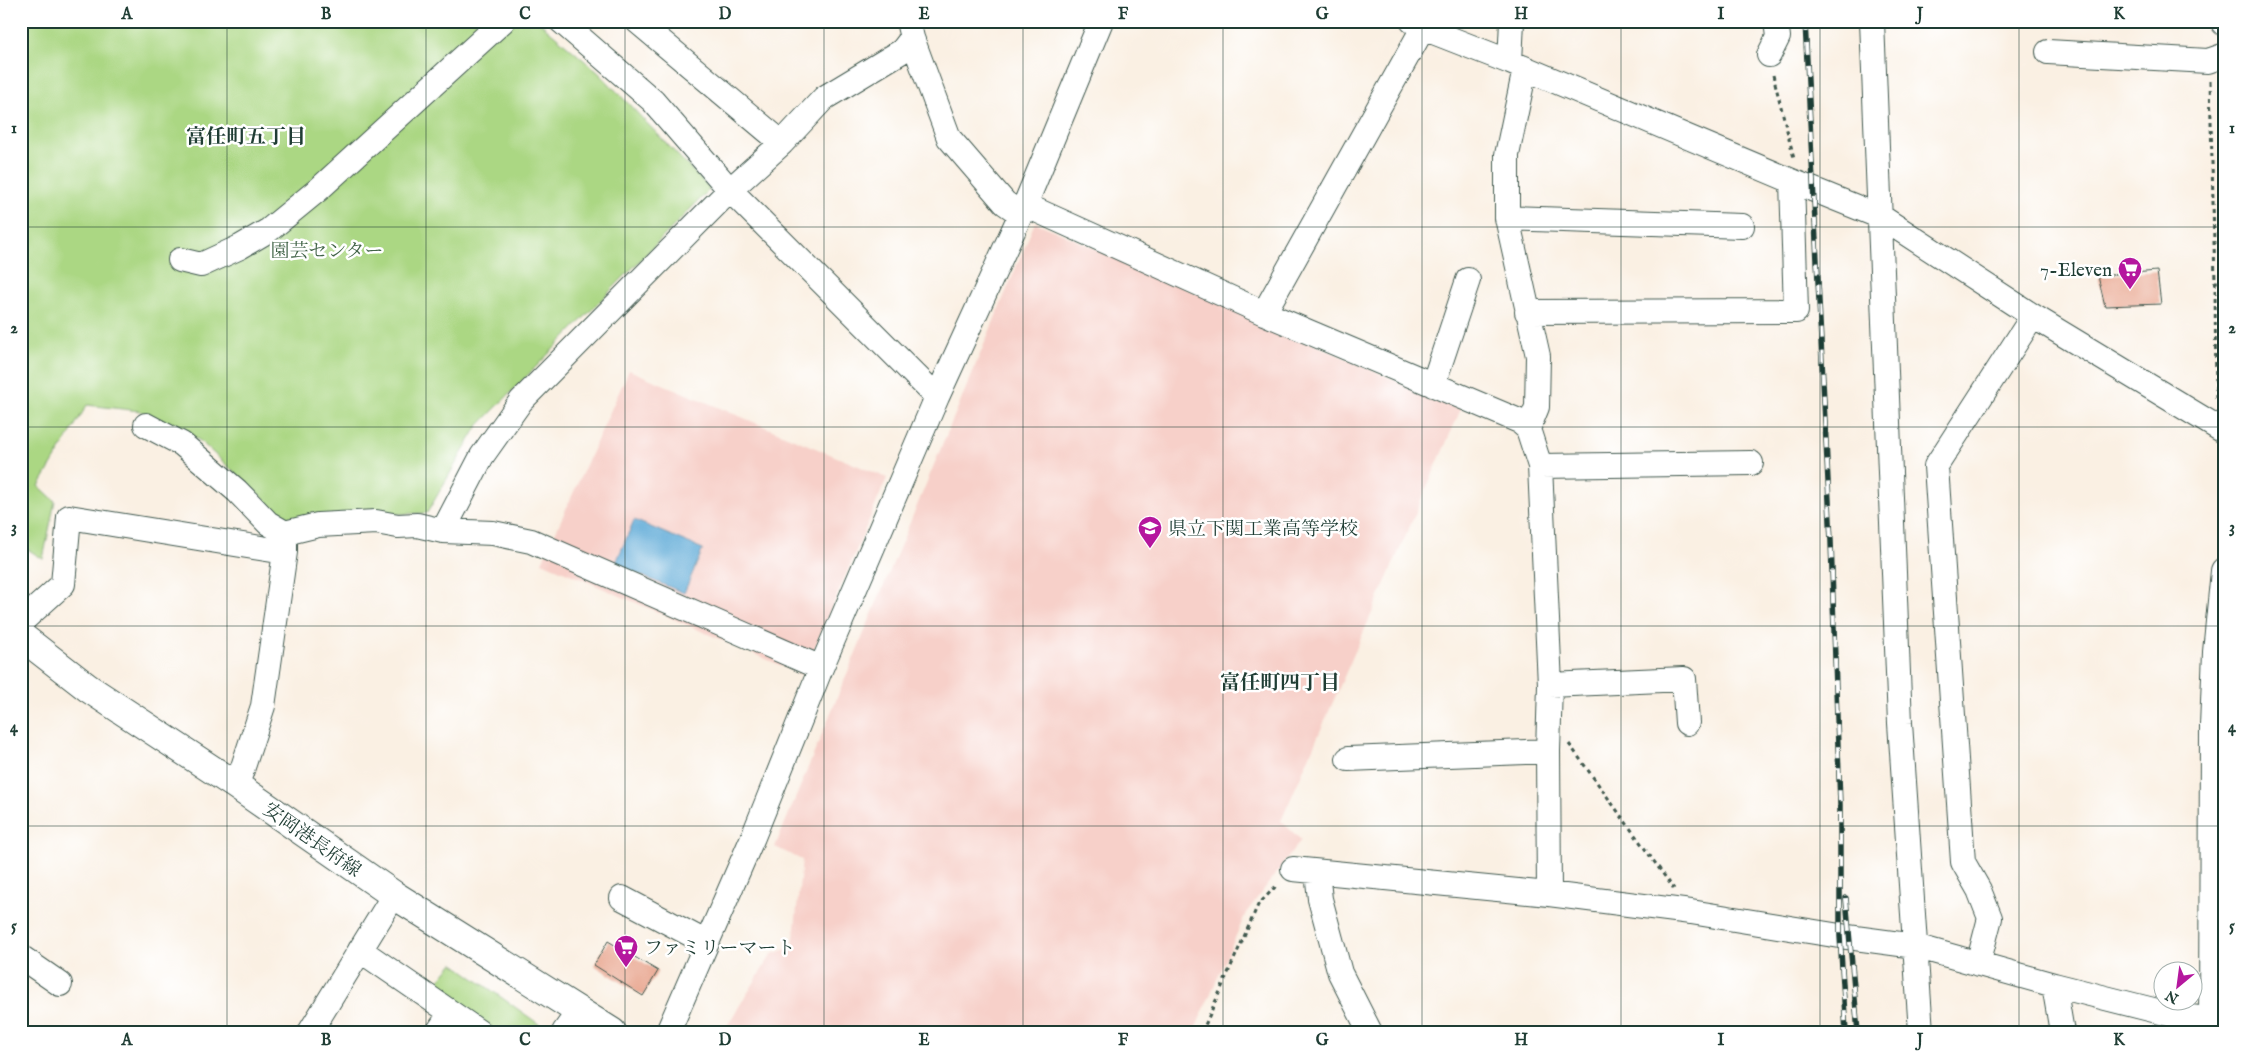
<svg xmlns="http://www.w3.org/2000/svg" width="2246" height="1053" font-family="'IM FELL English','Noto Serif JP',serif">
  <rect width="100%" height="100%" fill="#fff"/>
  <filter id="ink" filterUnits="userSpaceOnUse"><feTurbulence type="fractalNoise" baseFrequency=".02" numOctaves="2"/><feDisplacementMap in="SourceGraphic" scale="10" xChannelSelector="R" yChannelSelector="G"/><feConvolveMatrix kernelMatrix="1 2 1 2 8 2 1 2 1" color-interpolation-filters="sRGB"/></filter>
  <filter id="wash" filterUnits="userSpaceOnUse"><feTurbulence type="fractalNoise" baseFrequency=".0096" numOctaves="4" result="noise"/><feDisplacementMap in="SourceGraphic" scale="20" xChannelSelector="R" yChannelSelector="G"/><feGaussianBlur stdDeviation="1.12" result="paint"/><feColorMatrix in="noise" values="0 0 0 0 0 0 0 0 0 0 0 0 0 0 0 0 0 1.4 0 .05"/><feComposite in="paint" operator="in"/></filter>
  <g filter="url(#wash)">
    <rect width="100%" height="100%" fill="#faf0e3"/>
    <path fill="#f7d0c9" d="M1035,222L1461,409L1281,821L1301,840L1246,913L1194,1032H723L772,954L793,947L802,860L775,847Z
      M629,370L887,478L803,675L542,562Z"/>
    <path fill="#abd783" stroke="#658a5c" d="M21,21H538L599,73L710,189L477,427L427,513L285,518L199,440L140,411L87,405L39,486L55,501L43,559L21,545Z
      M453,963L543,1027L539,1032H497L440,991L438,981Z"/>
    <path fill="#5faad7" stroke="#3f7486" d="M634,520L703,549L684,593L615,565Z"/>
    <g id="blocks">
      <path fill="#e9a892" d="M2157,271L2161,304L2105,306L2098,276Z
        M608,941L658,971L643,996L594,965Z"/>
    </g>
  </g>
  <g filter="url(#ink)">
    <use href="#blocks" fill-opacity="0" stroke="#40584e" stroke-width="1"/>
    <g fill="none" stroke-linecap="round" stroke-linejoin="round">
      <defs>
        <path id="minor" d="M561,21L653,101L730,190L937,397
          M637,21L782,143
          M908,21L912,38L949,138L1005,203L1021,214
          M1412,21L1423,28L1510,62L1792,181L1881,217L2033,316L2225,432
          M1872,21L1900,723L1921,1032
          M2048,52L2208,61L2225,55
          M1769,55L1778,37L1776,21
          M1510,62L1512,21
          M1525,69L1507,155V218L1538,356L1537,407L1528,429
          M1025,205L1264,313L1519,421L1528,429L1540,466L1550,685L1548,751L1549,894
          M1507,218L1742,226
          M180,260L201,265L240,247L269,230L319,189L503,21
          M1527,312L1796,311L1792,181
          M1264,313L1423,28
          M1433,385L1468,280
          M146,425L182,444L237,491L268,523L285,533L318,525L376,522L398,526L417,525L443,531L493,533L531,541L821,668
          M1540,466L1751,463
          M443,531L482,456L521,401L730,190L782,143L824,98L902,51L912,38
          M21,622L63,584L69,517L285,552V533
          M1550,685L1684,679L1687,723
          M1348,759L1548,751
          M234,784L241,773L263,706L285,552
          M1293,869L1549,894L1691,912L1840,936L1915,946L2054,985L2173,1015L2225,1021
          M1317,872L1320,899L1340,973L1370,1032
          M622,898L707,943
          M360,950L479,1032
          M21,957L60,984
          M1978,964L1990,918L1979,890L1963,862L1936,466L2033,316
          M2054,985L2062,1032
          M310,1032L394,895
          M438,1032L451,1013
          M564,1032L579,1011
          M668,1032L753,837L821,668L937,397L1025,205L1101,21"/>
        <path id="major" d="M2225,21V22
          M21,636L88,688L234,784L394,895L612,1032"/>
        <path id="highway" d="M2213,1032L2214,726L2217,652L2225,571"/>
      </defs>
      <use href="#minor" stroke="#40584e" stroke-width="26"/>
      <use href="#major" stroke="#40584e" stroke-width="30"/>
      <use href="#highway" stroke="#40584e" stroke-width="30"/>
      <path stroke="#40584e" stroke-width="3" stroke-dasharray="4 4" stroke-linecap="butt" d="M1773,75L1794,158
        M2210,81L2215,282H2225
        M2215,282L2216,402
        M1569,744L1674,889
        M1202,1032L1258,905L1278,884"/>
      <use href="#minor" stroke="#fff" stroke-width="24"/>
      <use href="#major" stroke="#fff" stroke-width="28"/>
      <use href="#highway" stroke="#fff" stroke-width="28"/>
      <defs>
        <path id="rail" d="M1805,21L1831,541L1840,805V936L1846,1032
          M1846,898L1858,1032"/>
      </defs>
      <use href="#rail" stroke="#1f3d34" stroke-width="5.5"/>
      <use href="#rail" stroke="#fff" stroke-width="4" stroke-dasharray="11" stroke-linecap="butt"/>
    </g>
  </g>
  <path fill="none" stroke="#1f3d34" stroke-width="1" stroke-opacity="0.55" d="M227,21V1032M426,21V1032M625,21V1032M824,21V1032M1023,21V1032M1223,21V1032M1422,21V1032M1621,21V1032M1820,21V1032M2019,21V1032M21,227H2225M21,427H2225M21,626H2225M21,826H2225"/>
  <defs>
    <symbol id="supermarket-pin" viewBox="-11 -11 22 30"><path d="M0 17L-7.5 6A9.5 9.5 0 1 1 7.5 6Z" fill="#b5179e" stroke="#fff"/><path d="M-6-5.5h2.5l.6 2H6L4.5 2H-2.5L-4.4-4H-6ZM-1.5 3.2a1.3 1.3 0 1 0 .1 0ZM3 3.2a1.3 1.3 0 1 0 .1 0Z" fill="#fff"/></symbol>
    <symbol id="school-pin" viewBox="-11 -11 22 30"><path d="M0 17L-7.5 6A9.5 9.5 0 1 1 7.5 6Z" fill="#b5179e" stroke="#fff"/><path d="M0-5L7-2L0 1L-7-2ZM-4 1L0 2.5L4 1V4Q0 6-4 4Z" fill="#fff"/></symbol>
  </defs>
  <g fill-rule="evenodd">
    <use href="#supermarket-pin" x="2116" y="255" width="28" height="38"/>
    <use href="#school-pin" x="1136" y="514" width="28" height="38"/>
    <use href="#supermarket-pin" x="612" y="933" width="28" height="38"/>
  </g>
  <g text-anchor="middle" stroke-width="5" stroke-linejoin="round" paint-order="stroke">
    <g font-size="19" fill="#426448" stroke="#fff">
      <text x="327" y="257">園芸センター</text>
    </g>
    <g font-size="19" fill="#1f3d34" stroke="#fff" text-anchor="start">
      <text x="2112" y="276" text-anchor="end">7-Eleven</text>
      <text x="1168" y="535">県立下関工業高等学校</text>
      <text x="644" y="954">ファミリーマート</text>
    </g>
    <g font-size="19" fill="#1f3d34" stroke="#fff">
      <text transform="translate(313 839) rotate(35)" y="7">安岡港長府線</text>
    </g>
    <g font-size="20" font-weight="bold" fill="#1f3d34" stroke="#fff">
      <text x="246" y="143">富任町五丁目</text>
      <text x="1280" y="689">富任町四丁目</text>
    </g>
  </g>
  <rect width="2246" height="1053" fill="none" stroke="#fff" stroke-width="55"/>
  <g transform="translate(2178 986) rotate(209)"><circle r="24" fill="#ffffff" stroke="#a5b1ae"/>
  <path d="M0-4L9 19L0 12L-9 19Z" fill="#b5179e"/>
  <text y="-8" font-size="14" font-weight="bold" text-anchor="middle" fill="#1f3d34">N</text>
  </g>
  <rect x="28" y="28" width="2190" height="998" fill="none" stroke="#1f3d34" stroke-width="2"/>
  <g font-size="16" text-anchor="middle" font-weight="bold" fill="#1f3d34">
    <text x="127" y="19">A</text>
    <text x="326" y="19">B</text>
    <text x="525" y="19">C</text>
    <text x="725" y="19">D</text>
    <text x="924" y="19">E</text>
    <text x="1123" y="19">F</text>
    <text x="1322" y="19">G</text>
    <text x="1521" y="19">H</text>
    <text x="1721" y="19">I</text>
    <text x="1920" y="19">J</text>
    <text x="2119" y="19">K</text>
    <text x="14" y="133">1</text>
    <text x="2232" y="133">1</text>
    <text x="14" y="333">2</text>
    <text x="2232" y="333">2</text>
    <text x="14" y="532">3</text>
    <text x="2232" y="532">3</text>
    <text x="14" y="732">4</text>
    <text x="2232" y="732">4</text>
    <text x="14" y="931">5</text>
    <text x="2232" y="931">5</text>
    <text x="127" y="1045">A</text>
    <text x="326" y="1045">B</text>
    <text x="525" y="1045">C</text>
    <text x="725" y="1045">D</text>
    <text x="924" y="1045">E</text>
    <text x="1123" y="1045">F</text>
    <text x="1322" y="1045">G</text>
    <text x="1521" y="1045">H</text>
    <text x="1721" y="1045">I</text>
    <text x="1920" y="1045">J</text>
    <text x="2119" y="1045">K</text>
  </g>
</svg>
